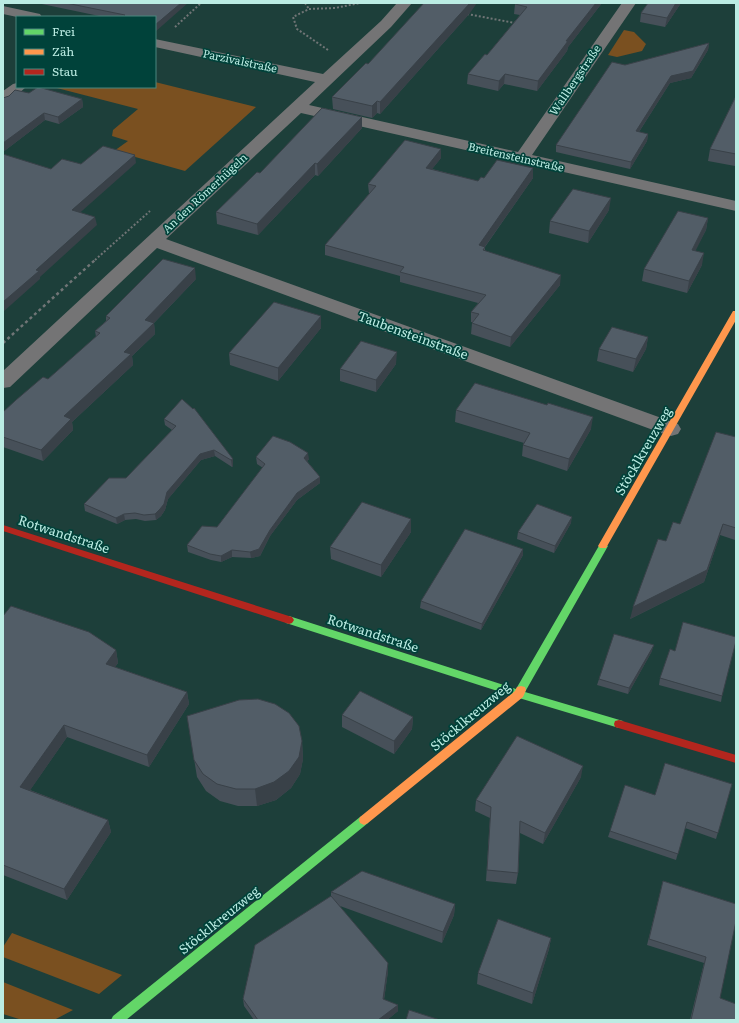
<svg xmlns="http://www.w3.org/2000/svg" width="739" height="1023" font-family="Literata,serif">
  <rect width="100%" height="100%" fill="#1d3f3a"/>
  <path fill="#7a5020" d="M624,30L634,32L646,44L642,51L617,57L608,55Z
    M155,82L256,107L185,171L114,151L128,141L112,136L113,130L138,109L53,87H155Z
    M12,933L122,975L99,994L3,957V947Z
    M3,982L73,1010L54,1020L19,1019L3,1014Z"/>
  <g fill="none" stroke-linecap="round" stroke-linejoin="round">
    <path stroke="#707576" stroke-width="2" stroke-dasharray="2 2" stroke-linecap="butt" d="M305,3L309,9
      M467,14L515,23
      M175,27L201,3
      M328,50L297,29L293,17L309,9L335,8L360,3
      M95,260L150,211"/>
    <path stroke="#707576" stroke-width="2.5" stroke-dasharray="3 3" stroke-linecap="butt" d="M3,343L96,259"/>
    <path fill="#747475" fill-rule="evenodd" d="M397,3H412L391,27L309,105L518,152L622,3H636L532,155L736,201V211L524,163L521,164L514,161L301,113L166,239L678,424L681,429L678,434L671,436L664,434L157,248L10,387L3,388V371L315,82L155,47V39L323,74L381,21Z
      M3,6L40,14L42,17H17L3,14Z
      M17,83V87H26L9,102L3,104V91L13,84Z"/>
    <path fill="#63d668" fill-rule="evenodd" d="M603,543L608,546L525,692L623,721L624,724L623,727L619,728L519,698L286,623L284,620L286,617L289,616L516,689L600,544Z
      M364,815L368,817L369,820L368,823L126,1020H111L113,1016L360,817Z"/>
    <path fill="#ff974d" fill-rule="evenodd" d="M733,311H736V320L606,548H600L598,546Z
      M521,686L525,687L526,690L523,697L368,823L364,825L360,823L359,820L360,817L515,691L517,687Z"/>
    <path fill="#b3261e" fill-rule="evenodd" d="M3,525L292,617L294,620L292,623L289,624L3,531Z
      M619,720L736,755V763L615,727L614,724L615,721Z"/>
  </g>
  <path fill="#475059" d="M37,3H188L155,17H104Z
    M602,3L568,47L567,51L537,91L504,84L498,91L467,84L468,74L487,55L520,15L514,14L515,4Z
    M648,3H681L665,27L640,22L641,13Z
    M470,13L380,114L377,113L372,118L333,109L332,97L368,64Z
    M709,43L708,50L691,78L670,83L639,132L648,134L647,141L630,169L556,152V145L625,65Z
    M29,93L82,99L83,107L59,124L45,120L3,152V98Z
    M736,96V165L735,166L708,161L710,149Z
    M362,117V128L318,176L315,175L258,235L217,224L216,212L260,173Z
    M441,158L432,169L478,181L484,178H533L485,247V251L560,285L510,347L471,334L472,323V322H471V312L478,303L400,282V276L325,255V245L369,194L368,184Z
    M609,210L588,243L549,233L550,221Z
    M708,218L706,230L695,250L702,265L687,293L642,281L644,269Z
    M196,279L154,323L155,334L132,356L133,365L72,422L73,430L43,461L3,447V412L48,379L96,337L95,331L106,321V316Z
    M321,316V328L278,381L230,365L229,353Z
    M648,337L646,349L633,372L597,361L599,349Z
    M396,364L376,392L340,381V369Z
    M456,410L591,429L567,471L522,456L523,445L524,443L455,422Z
    M164,419L233,459V466L232,467L215,456L201,460L168,499L165,510L161,516L156,520L145,521L136,519L125,520L117,524L85,511L84,504L126,478L172,430L165,425Z
    M736,437V536L735,540L720,535L704,582L630,619L666,541L680,524Z
    M256,457L309,459L307,461L320,477V483L297,500L270,536L260,556L251,558L232,557L221,562L211,560L188,552L187,545L217,527L263,468L257,464Z
    M411,519V532L381,577L331,559L330,547Z
    M571,523L554,553L517,539L518,532Z
    M523,549V555L481,630L420,608L421,601Z
    M3,616L116,650L118,663L115,667L187,692L189,704L149,767L67,737L30,790L108,820L111,832L67,900L3,875Z
    M652,651L628,694L597,685L599,679Z
    M660,678L722,696L721,702L659,685Z
    M342,715L413,717L412,729L394,754L342,727Z
    M187,716L302,741L303,759L300,774L291,788L276,800L257,806H238L220,801L206,791L197,777Z
    M581,777L543,844L520,833L518,873L516,884L486,881L490,818L475,811L476,800Z
    M732,784L716,839L685,828L676,860L608,837L610,831L655,795Z
    M663,881L736,904L720,998L736,1020H690L704,963L647,945Z
    M331,892L455,904L454,915L442,943L340,906L388,971L384,1000L398,1005V1011L387,1020H254L244,1006L243,999L331,896Z
    M551,938L549,949L532,1004L477,984L478,973Z"/>
  <path fill="#394148" d="M181,3H188L155,32V25Z
    M470,3H477L470,13L380,114V102Z
    M596,3H602L568,47L567,51L537,91L538,81L566,41Z
    M676,3H681L665,27L667,18Z
    M709,43L708,50L691,78L670,83L635,138L636,131L671,76Z
    M505,74L504,84L498,91L499,81Z
    M82,99L83,107L59,124L58,117Z
    M377,101V113L372,118V106Z
    M44,113L45,120L3,152V143Z
    M362,117V128L318,176L317,164Z
    M648,134L647,141L630,169L631,162Z
    M441,149V158L425,178L426,168Z
    M135,155L136,163L74,218L72,210Z
    M315,163V175L258,235L257,224Z
    M533,168V178L479,255V245Z
    M611,198L609,210L588,243L589,231Z
    M95,217L97,225L40,277V279L3,312V302L36,270Z
    M708,218L706,230L690,262L692,250Z
    M704,253L702,265L687,293L689,281Z
    M195,268L196,279L151,326L154,323L155,334L132,356L133,365L72,422L73,430L43,461L41,450L64,416L145,320Z
    M561,275L560,285L510,347L511,337Z
    M321,316V328L278,381V368Z
    M648,337L646,349L633,372L636,359Z
    M397,352L396,364L376,392V380Z
    M593,417L591,429L567,471L569,459Z
    M214,450L215,456L201,460L168,499L165,510L161,516L156,520L155,514L167,492L200,454Z
    M308,453L309,459L304,465V458Z
    M233,459V466L232,467L231,460Z
    M320,477V483L297,500L270,536L260,556L251,558L250,552L270,530L297,493Z
    M124,514L125,520L117,524L116,518Z
    M572,517L571,523L554,553L555,546Z
    M411,519V532L381,577V565Z
    M723,524L720,535L704,582L630,619L633,607Z
    M523,549V555L481,630L482,624Z
    M232,550V557L221,562V556Z
    M654,645L652,651L628,694L629,688Z
    M116,650L118,663L108,676L106,664Z
    M187,692L189,704L149,767L147,755Z
    M413,717L412,729L394,754V741Z
    M64,725L67,737L24,799L20,787Z
    M302,741L303,759L300,774L291,788L276,800L257,806L255,789Z
    M583,766L581,777L543,844L545,833Z
    M108,820L111,832L67,900L64,889Z
    M455,904L454,915L442,943L443,932Z
    M551,938L549,949L532,1004L533,993Z
    M388,963V971L383,1006V999Z
    M398,1005V1011L387,1020H378Z"/>
  <path fill="#525d67" stroke="#394148" d="M66,3H181L155,25V17H123L125,15Z
    M424,3H470L380,102L377,101L372,106L332,97L366,63L368,64Z
    M515,3H596L566,41H568L538,81L505,74L499,81L468,74L485,54L487,55L527,7L515,4Z
    M648,3H676L667,18L641,13Z
    M709,43L693,71L671,76L636,131L648,134L631,162L556,145L612,62L625,65Z
    M38,87L82,99L58,117L44,113L3,143V98L9,96L15,90L29,93Z
    M736,96V154L710,149Z
    M322,108L362,117L317,164L315,163L257,224L216,212L257,172L260,173Z
    M405,140L441,149L426,168L478,181L481,177L484,178L497,160L533,168L479,245L485,247L483,250L561,275L511,337L472,323L479,314L471,312L486,295L400,272L404,267L325,245L376,186L368,184Z
    M103,146L135,155L72,210L95,217L36,270L39,271L3,302V154L51,169L62,159L81,164Z
    M573,189L611,198L589,231L550,221Z
    M678,211L708,218L692,250L704,253L689,281L644,269Z
    M163,259L195,268L145,320L154,323L124,352L131,354L64,416L71,419L41,450L3,437V412L16,400L43,377L48,379L100,333L95,331L110,318L106,316Z
    M274,302L321,316L278,368L229,353Z
    M612,327L648,337L636,359L599,349Z
    M361,341L397,352L376,380L340,369Z
    M475,383L547,405L548,403L593,417L569,459L523,445L530,433L456,410Z
    M182,399L193,409L194,408L233,459L231,460L214,450L200,454L167,492L164,504L160,509L155,514L144,515L135,513L124,514L116,518L84,504L109,478H126L176,426L164,419Z
    M716,432L736,437V528L723,524L707,570L633,607L658,539L666,541L673,522L680,524Z
    M273,436L290,442L308,453L304,458L320,477L297,493L270,530L259,549L250,552L232,550L221,556L210,554L187,545L202,526L217,527L265,464L256,457Z
    M362,502L411,519L381,565L330,547Z
    M537,504L572,517L555,546L518,532Z
    M465,529L523,549L482,624L421,601Z
    M11,606L89,632L116,650L106,664L187,692L147,755L64,725L20,787L108,820L64,889L3,865V616Z
    M683,622L736,637V641L722,696L660,678L670,649L675,651Z
    M614,634L654,645L629,688L599,679Z
    M360,691L413,717L394,741L342,715Z
    M258,699L275,704L289,713L299,726L302,741L299,757L289,771L274,782L255,789H236L217,784L203,774L194,760L187,716L239,700Z
    M517,736L583,766L545,833L520,821L518,873L487,870L491,807L476,800Z
    M665,763L732,784L718,833L687,822L678,854L610,831L625,785L655,795Z
    M362,871L455,904L443,932L331,892Z
    M663,881L736,904V921L720,998L736,1004V1020H691L706,957L649,939Z
    M331,896L388,963L383,999L398,1005L378,1020H258L243,999L255,945Z
    M498,919L551,938L533,993L478,973Z
    M409,1010L440,1020H406Z"/>
  <g text-anchor="middle" stroke-width="3.5" stroke-linejoin="round" paint-order="stroke">
    <g font-size="11" fill="#bbece3" stroke="#00423a">
      <text transform="translate(240 61) rotate(12)" y="4">Parzivalstraße</text>
      <text transform="translate(575 80) rotate(-56)" y="4">Wallbergstraße</text>
      <text transform="translate(516 157) rotate(13)" y="4">Breitensteinstraße</text>
      <text transform="translate(205 193) rotate(-43)" y="4">An den Römerhügeln</text>
    </g>
    <g font-size="13" fill="#bbece3" stroke="#00423a">
      <text transform="translate(413 335) rotate(20)" y="5">Taubensteinstraße</text>
      <text transform="translate(643 451) rotate(-60)" y="5">Stöcklkreuzweg</text>
      <text transform="translate(64 534) rotate(18)" y="5">Rotwandstraße</text>
      <text transform="translate(373 633) rotate(18)" y="5">Rotwandstraße</text>
      <text transform="translate(470 716) rotate(-40)" y="5">Stöcklkreuzweg</text>
      <text transform="translate(219 920) rotate(-39)" y="5">Stöcklkreuzweg</text>
    </g>
  </g>
  <rect width="739" height="1023" fill="none" stroke="#bbece3" stroke-width="8"/>
  <rect x="16" y="16" width="140" height="72" fill="#00423a" stroke="#4b867e"/>
  <rect x="24" y="29" width="20" height="6" fill="#63d668" stroke="#4b867e"/>
  <text x="52" y="36" font-size="12" fill="#bbece3">Frei</text>
  <rect x="24" y="49" width="20" height="6" fill="#ff974d" stroke="#4b867e"/>
  <text x="52" y="56" font-size="12" fill="#bbece3">Zäh</text>
  <rect x="24" y="69" width="20" height="6" fill="#b3261e" stroke="#4b867e"/>
  <text x="52" y="76" font-size="12" fill="#bbece3">Stau</text>
</svg>
